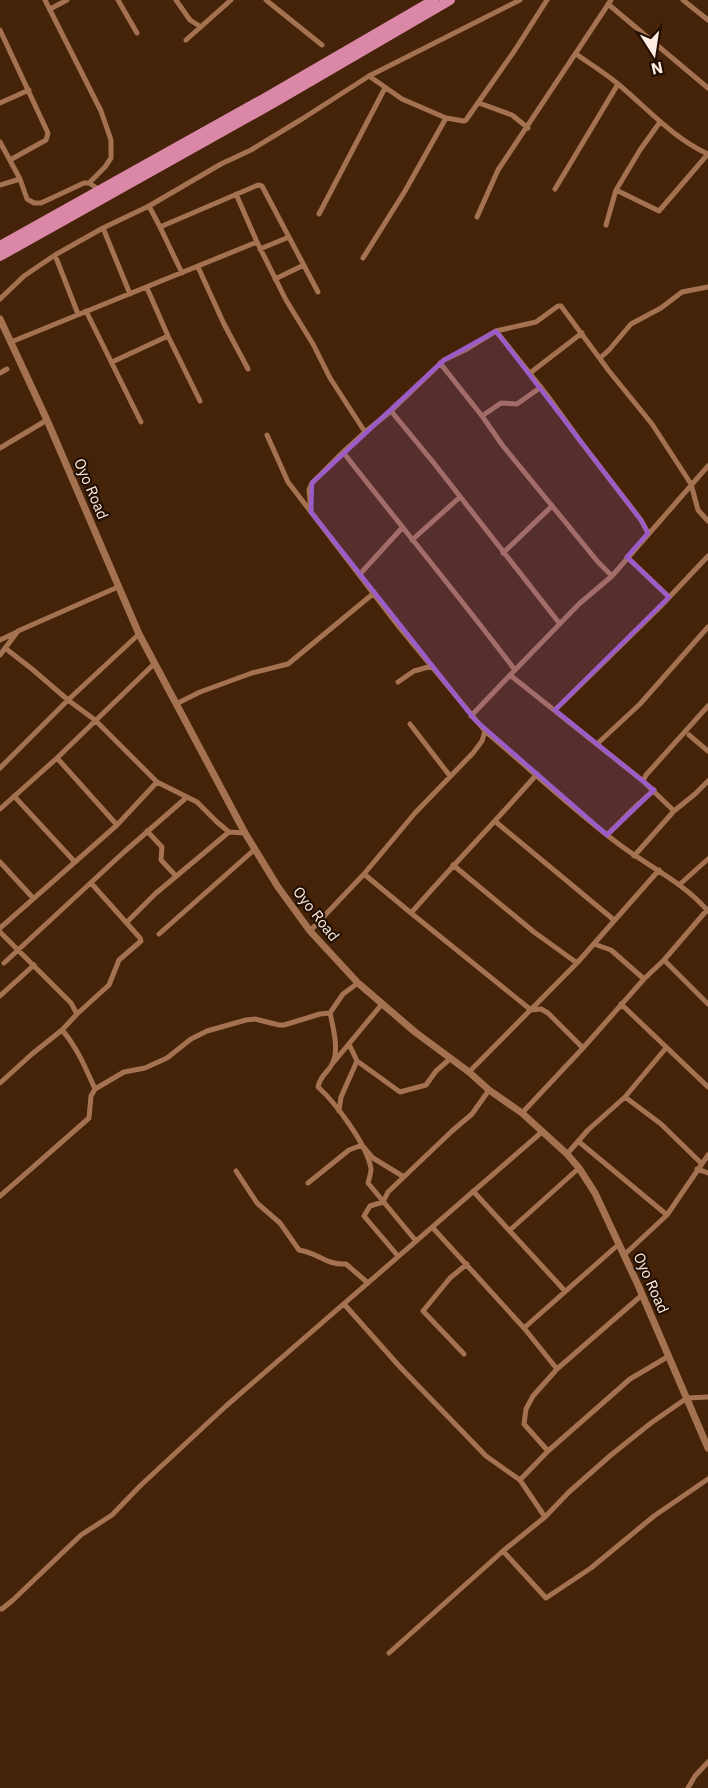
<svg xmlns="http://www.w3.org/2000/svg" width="708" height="1788" font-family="'IBM Plex Sans',sans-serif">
  <rect width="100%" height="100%" fill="#452308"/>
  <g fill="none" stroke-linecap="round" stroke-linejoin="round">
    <path stroke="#a47250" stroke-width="5" d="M45,0L101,111L111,140V158L105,167L89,183
      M118,0L137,33
      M176,0L190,20L201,27
      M266,0L322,45
      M683,0L708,20
      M608,4L708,88
      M50,9L67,0
      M0,30L48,133L46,140L10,160
      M186,40L231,0
      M576,54C590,64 605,73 618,84C648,109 673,138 708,154
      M369,76L402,99L446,118L464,121L466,120L515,50L547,0
      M0,103L29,90
      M479,103L512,115L528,128
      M0,142L20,179L27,199L34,203H41L84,183H89L100,190
      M0,185L20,179
      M555,189L618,84
      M616,190L659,211L708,154
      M236,194L257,242L286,300L313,344L330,378L365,432
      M149,206L160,227L258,185L262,186L318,292
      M319,214L385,88
      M477,217L498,170L611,0
      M606,225L616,190L640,150L660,122
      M160,227L182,273
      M103,228L130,294
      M260,249L289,237
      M55,255L78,314
      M363,258L405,191L446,118
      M198,267L224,324L248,369
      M275,279L304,265
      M147,288L168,336L200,401
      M0,299L24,276L55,255L103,228L149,206L221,164L251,150L302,119L369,76L520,0
      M86,311L141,422
      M496,331L547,395L581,442L641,520L648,533
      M11,342L257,242
      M600,358L609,350L631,324L661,308L682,292L708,287
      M112,362L168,336
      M440,363L482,416L503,446L598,562L612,576
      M0,373L7,369
      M530,373L582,333
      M391,411L433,462L560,624
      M482,416L501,403L517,404L541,387
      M267,435L288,482L399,627L485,731L482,741L473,753L415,813L364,874L310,931
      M0,448L47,420
      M343,452C400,525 459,596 515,670L471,716
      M311,511L309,490L312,483L343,452L365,432L391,411L444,360L465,350L496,331L536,322L558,306H561L609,371L652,424L691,484L698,510L708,521
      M412,540L460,497
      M503,553L552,506
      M627,557L669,597
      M360,574L402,528
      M0,640L17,632
      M5,648L32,669L68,700L95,720L157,782L197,802L217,822L229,832L245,833
      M0,655L18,631L118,587
      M515,670L579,604L612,576L708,466
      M510,675L643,781L674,811
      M398,682L414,671L432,666
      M176,704L200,692L252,673L288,664L374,593
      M555,710L660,607L708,556
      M410,724L450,776
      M485,731C528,767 570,807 616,842C647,866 682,881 708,911
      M689,735L708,751
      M597,744L640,704L708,627
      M57,758L117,825
      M0,768L68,700L139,634
      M643,781L646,775L708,706
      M14,796L74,861
      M0,809L57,758L155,663
      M496,822L614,920
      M147,831L162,847L161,860L176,876
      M607,835L636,806L654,790
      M634,856L674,811L695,794L708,781
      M0,862L33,898
      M453,865L534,932L577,963
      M364,874L411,913C452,866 496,821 537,774
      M679,885L708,859
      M411,913L531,1010L541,1009L548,1013L583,1048
      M127,922L155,894L229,832
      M0,928L117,825L157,782
      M0,932L71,1003L77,1014
      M159,934L255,849
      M594,944L611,950L644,979
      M664,960L708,1004
      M4,963L124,852L187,797
      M0,996L34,965
      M621,1004L708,1087
      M330,1013C333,1027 339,1049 333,1062C329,1073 321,1073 318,1087C335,1102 368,1146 371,1169C371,1173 369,1179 368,1183L416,1241
      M62,1030C77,1047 86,1069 95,1089
      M349,1044L357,1061L400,1092L426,1085L436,1071L451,1058
      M333,1063L382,1004
      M469,1072L577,963L659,870
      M0,1083L32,1054L62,1030L77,1014L109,985L119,960L141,941L140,938L91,883
      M625,1097L661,1124L701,1163
      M339,1111L341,1097L357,1061
      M522,1113L583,1048L644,979L664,960L707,910
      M578,1141L667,1215
      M567,1154L588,1130L625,1097L666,1048
      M697,1169L708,1173
      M236,1171L257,1203L280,1223L299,1250C319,1253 325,1265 346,1264L368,1283
      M308,1183L349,1150L362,1145L373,1158L404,1177
      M473,1191L565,1291
      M0,1196L89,1118L91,1096L95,1089L124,1072L145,1068L167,1058L191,1039L207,1031L246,1020L255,1019L279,1025H284L320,1014L330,1013L343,994L358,983
      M433,1228L524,1328L557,1369
      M510,1230L579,1168
      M624,1255L667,1215L708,1155
      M398,1256L364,1216L370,1206L383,1202L388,1192L452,1131L472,1114L489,1090
      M344,1304L400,1367L486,1456L520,1480L545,1517
      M524,1328L619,1244
      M464,1354L423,1311L450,1278L467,1264
      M548,1451L524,1424L526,1409L533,1396L557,1369L642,1295
      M520,1480L548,1451L630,1379L669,1356
      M503,1551L546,1598L591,1568L654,1516L708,1479
      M0,1609H2L13,1600L81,1535L112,1515L140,1486L226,1406L543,1131
      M389,1653L503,1551L545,1517L569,1492L611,1455L651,1423L687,1398L708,1397
      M688,1788L695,1776L708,1762"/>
    <path stroke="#a47250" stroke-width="7" d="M0,319L47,420L139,634L245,833L278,887L310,931L358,983L415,1032L469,1072L489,1090L522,1113L567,1154L579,1168L595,1193L638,1285L708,1448"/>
    <path stroke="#da87a8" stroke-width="10" d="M0,246L265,98L434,0
      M0,256L275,102L450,0"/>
  </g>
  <path fill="#9c5cc8" fill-opacity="0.2" stroke="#9c5cc8" stroke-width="4.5" stroke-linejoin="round" d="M496,331L641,520L648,533L627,557L669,597L555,710L654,790L607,835L475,720L311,512L312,483L444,360Z"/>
  <g text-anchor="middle" stroke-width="4.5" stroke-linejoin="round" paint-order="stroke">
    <g font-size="15" fill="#feede2" stroke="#231003">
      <text transform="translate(91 489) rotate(67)" y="5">Oyo Road</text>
      <text transform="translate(316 914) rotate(52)" y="5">Oyo Road</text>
      <text transform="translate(651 1283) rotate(66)" y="5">Oyo Road</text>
    </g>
  </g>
  <g transform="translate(654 54) rotate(168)" stroke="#231003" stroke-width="4.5" paint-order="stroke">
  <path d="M0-4.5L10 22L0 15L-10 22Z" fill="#feede2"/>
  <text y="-9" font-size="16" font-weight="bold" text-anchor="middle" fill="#feede2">N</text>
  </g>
</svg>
